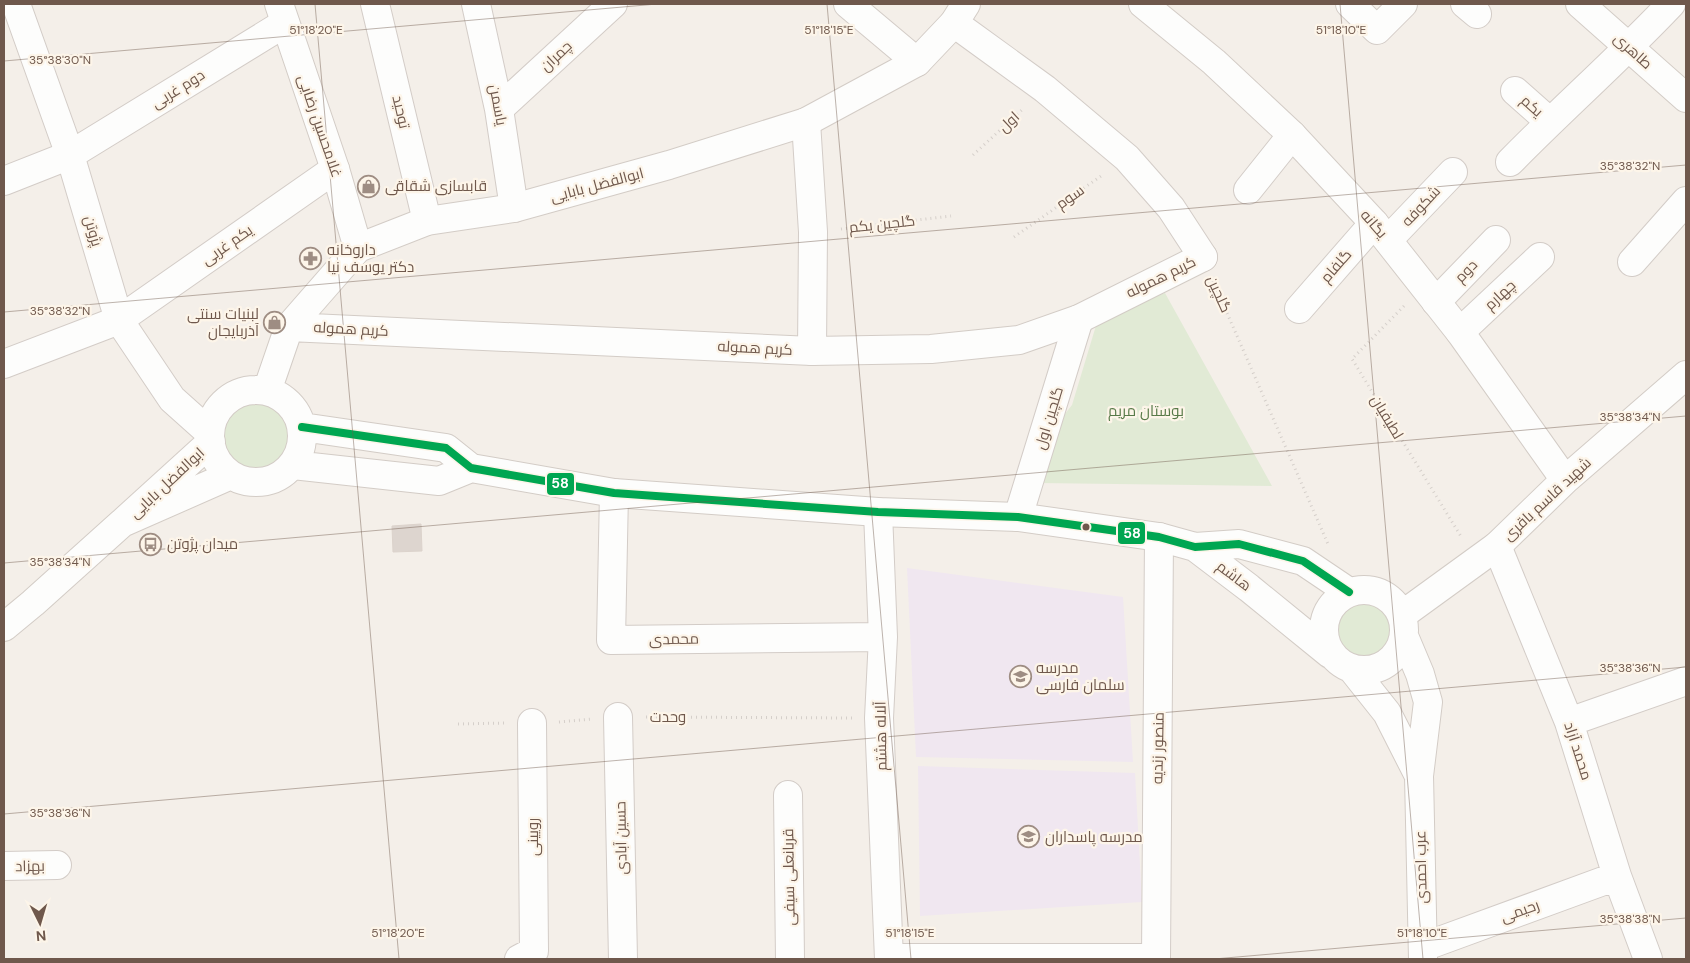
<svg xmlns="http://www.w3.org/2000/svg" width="1690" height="963" font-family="'DM Sans',Cairo,sans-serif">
  <rect width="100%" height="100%" fill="#f4efe9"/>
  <path fill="#f0e7f0" d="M907,568L1123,597L1133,762L916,757Z
    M918,766L1135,773L1142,902L920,916Z"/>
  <path fill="#e1ead5" d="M1165,293L1272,486L1038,483L1049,434L1072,405L1098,319Z
    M219 439a36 36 0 1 1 72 0a36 36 0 1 1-72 0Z
    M1331 630a32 32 0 1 1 64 0a32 32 0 1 1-64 0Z"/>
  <path fill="#ddd5cf" stroke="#dcd3cc" d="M421,524L422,551L393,552L392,526Z"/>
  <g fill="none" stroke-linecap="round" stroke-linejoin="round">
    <defs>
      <path id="street" d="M16,4L70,155L119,320L172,399L210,433
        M375,4L427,221
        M476,4L499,109L514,208
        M848,4L917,62
        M1350,4L1377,30L1403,4
        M1465,4L1477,14
        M954,23L1045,89L1127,158L1171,208L1203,257
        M1515,91L1550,122
        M499,109L613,4
        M806,122L813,232L812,351
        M1510,162C1563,108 1619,59 1671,4
        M4,181L70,155L285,23
        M1248,190L1292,135
        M1388,240L1453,172
        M1632,262L1686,201
        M1436,302L1496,240
        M1299,309L1374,223
        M1460,332L1540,257
        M4,364L119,320L335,169
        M614,493L611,640L883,637
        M878,512L883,637L879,718L889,959
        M1018,517L1079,319
        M1497,546L1569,722L1617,876L1648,959
        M618,717L623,959
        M1569,722L1686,681
        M788,795L790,959
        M4,866L57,865
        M1423,947L1617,876
        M889,958H1156
        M519,959L534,951L532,723
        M1156,959L1159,537"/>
      <path id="secondary" d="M279,4L335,169L358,248
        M1143,4L1214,62L1292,135L1374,223L1460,332L1565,480
        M1580,4L1686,98
        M289,327L812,351L931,349L1019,340L1079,319L1203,257
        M210 436a46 46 0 1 1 92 0a46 46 0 1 1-92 0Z
        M267,391L289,327L358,248L427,221L514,208L669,165L806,122L917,62L954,23L966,4
        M302,427L446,448L471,468L614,493L878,512L1018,517L1159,537L1195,547L1239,544L1303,561L1349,592
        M211,442L122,523L231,475
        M293,465L439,481L471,468
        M1195,547L1249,588L1330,654
        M1324 630a40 40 0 1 1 80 0a40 40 0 1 1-80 0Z
        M1402,615L1497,546L1565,480L1686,375
        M4,627L33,603L122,523
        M1404,636L1420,674L1428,702L1419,776L1423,959
        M1352,669L1387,713L1419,776"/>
    </defs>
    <use href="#street" stroke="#d3ccc7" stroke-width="30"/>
    <use href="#secondary" stroke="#d3ccc6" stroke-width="30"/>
    <path stroke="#d5cfca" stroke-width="3" stroke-dasharray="1 4" stroke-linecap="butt" d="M973,155L1024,108
      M841,229L951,216
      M1014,237L1104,174
      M1213,281L1328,544
      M1404,306L1352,359L1462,538
      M646,717L852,718
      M559,722L592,719
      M458,724L505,723"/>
    <use href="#street" stroke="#fdfdfc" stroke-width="28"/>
    <use href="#secondary" stroke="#fdfdfc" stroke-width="28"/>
    <defs>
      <path id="bus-1" d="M302,427L446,448L471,468L614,493L878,512L1018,517L1159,537L1195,547L1239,544L1303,561L1349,592"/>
    </defs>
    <use href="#bus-1" stroke="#fdf5e9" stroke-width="11"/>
    <use href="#bus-1" stroke="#00a651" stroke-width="8"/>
  </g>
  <path fill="none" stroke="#6f584c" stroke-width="1" stroke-opacity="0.45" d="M315,4L399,959M827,4L911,959M1340,4L1423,959M4,61L657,4M4,312L1686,165M4,563L1686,416M4,814L1686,667M1214,959L1686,918"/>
  <defs>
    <symbol id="shop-ring" viewBox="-11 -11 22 22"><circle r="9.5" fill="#fdf5e9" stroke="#9e8d83" stroke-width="1.5"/><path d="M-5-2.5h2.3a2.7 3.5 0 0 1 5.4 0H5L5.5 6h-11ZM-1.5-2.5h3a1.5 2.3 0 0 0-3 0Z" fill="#9e8d83"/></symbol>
    <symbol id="pharmacy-ring" viewBox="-11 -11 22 22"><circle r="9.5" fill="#fdf5e9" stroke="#9e8d83" stroke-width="1.5"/><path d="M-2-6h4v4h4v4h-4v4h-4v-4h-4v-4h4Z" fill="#9e8d83"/></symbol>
    <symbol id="bus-ring" viewBox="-11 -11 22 22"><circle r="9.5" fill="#fdf5e9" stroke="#9e8d83" stroke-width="1.5"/><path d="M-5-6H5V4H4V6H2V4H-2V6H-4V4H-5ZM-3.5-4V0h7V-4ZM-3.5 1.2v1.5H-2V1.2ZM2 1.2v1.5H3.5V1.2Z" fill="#9e8d83"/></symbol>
    <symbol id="school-ring" viewBox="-11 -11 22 22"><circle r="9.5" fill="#fdf5e9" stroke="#9e8d83" stroke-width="1.5"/><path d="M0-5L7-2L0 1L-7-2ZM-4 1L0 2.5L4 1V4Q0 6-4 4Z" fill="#9e8d83"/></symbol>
  </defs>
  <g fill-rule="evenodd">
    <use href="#shop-ring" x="356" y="174" width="25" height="25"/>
    <use href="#pharmacy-ring" x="298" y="246" width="25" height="25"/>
    <use href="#shop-ring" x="262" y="310" width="25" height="25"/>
    <use href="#bus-ring" x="138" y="532" width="25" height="25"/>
    <use href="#school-ring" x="1008" y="664" width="25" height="25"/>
    <use href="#school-ring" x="1016" y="824" width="25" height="25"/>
  </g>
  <circle fill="#6f584c" stroke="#fdf5e9" stroke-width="2" cx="1086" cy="527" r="4.5"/>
  <g text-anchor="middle" stroke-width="4.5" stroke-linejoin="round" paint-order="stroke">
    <g font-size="15" fill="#6f584c" stroke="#fdf5e9">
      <text transform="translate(1633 51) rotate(42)" y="5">طاهری</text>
      <text transform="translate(556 56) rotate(-43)" y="5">چمران</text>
      <text transform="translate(178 89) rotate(-32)" y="5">دوم غربی</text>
      <text transform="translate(498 105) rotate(79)" y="5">یاسمن</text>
      <text transform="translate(1532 106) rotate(42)" y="5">یکم</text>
      <text transform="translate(401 112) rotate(77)" y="5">توحید</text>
      <text transform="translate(1009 122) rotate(-43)" y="5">اول</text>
      <text transform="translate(320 126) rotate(71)" y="5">غلامحسین رضایی</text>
      <text transform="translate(597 185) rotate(-15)" y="5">ابوالفضل بابایی</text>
      <text transform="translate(1070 197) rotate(-35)" y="5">سوم</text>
      <text transform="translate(1421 206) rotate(-47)" y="5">شکوفه</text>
      <text transform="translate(882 224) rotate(-6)" y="5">گلچین یکم</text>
      <text transform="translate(1374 224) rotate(49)" y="5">یگانه</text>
      <text transform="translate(93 231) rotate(74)" y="5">پژوتن</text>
      <text transform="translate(227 245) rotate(-35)" y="5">یکم غربی</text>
      <text transform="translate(1336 266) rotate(-49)" y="5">گلفام</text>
      <text transform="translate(1466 271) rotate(-46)" y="5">دوم</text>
      <text transform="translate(1161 277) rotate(-26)" y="5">کریم هموله</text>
      <text transform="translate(1219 294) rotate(66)" y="5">گلچین</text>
      <text transform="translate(1500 295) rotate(-43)" y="5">چهارم</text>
      <text transform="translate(351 329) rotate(3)" y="5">کریم هموله</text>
      <text transform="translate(755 348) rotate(3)" y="5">کریم هموله</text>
      <text transform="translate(1387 417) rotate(59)" y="5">لطیفیان</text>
      <text transform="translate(1049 418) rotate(-73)" y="5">گلچین اول</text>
      <text transform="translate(167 483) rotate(-43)" y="5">ابوالفضل بابایی</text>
      <text transform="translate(1547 499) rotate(-43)" y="5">شهید قاسم باقری</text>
      <text transform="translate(1234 576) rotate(37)" y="5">هاشم</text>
      <text transform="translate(674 639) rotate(-1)" y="5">محمدی</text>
      <text x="668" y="722">وحدت</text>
      <text transform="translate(881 736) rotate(-91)" y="5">آلاله هشتم</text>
      <text transform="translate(1158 748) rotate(-89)" y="5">منصور زندیه</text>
      <text transform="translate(1578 751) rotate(72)" y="5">محمد آزاد</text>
      <text transform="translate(533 837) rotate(-90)" y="5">رویینی</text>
      <text transform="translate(621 838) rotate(-91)" y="5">حسین آبادی</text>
      <text transform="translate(30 866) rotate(-1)" y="5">بهزاد</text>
      <text transform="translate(1421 867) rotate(-91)" y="5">عرب احمدی</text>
      <text transform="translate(789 877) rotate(-91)" y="5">قربانعلی سیفی</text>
      <text transform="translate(1520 911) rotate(-20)" y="5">رحیمی</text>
    </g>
    <g font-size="15" fill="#6f584c" stroke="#fdf5e9" text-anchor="start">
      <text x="385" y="191">قابسازی شقاقی</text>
      <text x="327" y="255">داروخانه<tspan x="327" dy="17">دکتر یوسف نیا</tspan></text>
      <text x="259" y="319" text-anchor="end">لبنیات سنتی<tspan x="259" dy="17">آذربایجان</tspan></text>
      <text x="167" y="549">میدان پژوتن</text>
      <text x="1036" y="673">مدرسه<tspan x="1036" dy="17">سلمان فارسی</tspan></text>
      <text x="1045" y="842">مدرسه پاسداران</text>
    </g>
    <g font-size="15" fill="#587a48" stroke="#fdf5e9">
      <text x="1146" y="416">بوستان مریم</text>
    </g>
  </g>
  <g font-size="12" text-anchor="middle" fill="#6f584c" stroke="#fdf5e9" stroke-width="4.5" stroke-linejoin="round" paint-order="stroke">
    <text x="316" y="34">51°18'20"E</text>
    <text x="829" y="34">51°18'15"E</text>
    <text x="1341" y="34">51°18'10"E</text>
    <text x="60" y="64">35°38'30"N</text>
    <text x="1630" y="170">35°38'32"N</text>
    <text x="60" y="315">35°38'32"N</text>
    <text x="1630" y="421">35°38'34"N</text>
    <text x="60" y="566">35°38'34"N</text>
    <text x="1630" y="672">35°38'36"N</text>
    <text x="60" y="817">35°38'36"N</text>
    <text x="1630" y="923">35°38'38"N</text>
    <text x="398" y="937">51°18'20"E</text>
    <text x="910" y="937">51°18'15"E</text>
    <text x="1422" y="937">51°18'10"E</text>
  </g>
  <g stroke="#fdf5e9" stroke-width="2">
    <rect x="546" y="472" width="29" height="24" rx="5" fill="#00a651"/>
    <rect x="1117" y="521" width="29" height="24" rx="5" fill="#00a651"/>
  </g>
  <g font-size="14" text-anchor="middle" font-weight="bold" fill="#fff">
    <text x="560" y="488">58</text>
    <text x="1132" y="538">58</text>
  </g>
  <rect width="1690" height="963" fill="none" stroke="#6f584c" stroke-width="10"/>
  <g transform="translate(40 923) rotate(175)" stroke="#fdf5e9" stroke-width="4" paint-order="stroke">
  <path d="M0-4L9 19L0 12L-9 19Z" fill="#6f584c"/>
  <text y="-8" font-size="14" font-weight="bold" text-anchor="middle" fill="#6f584c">N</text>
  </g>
</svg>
